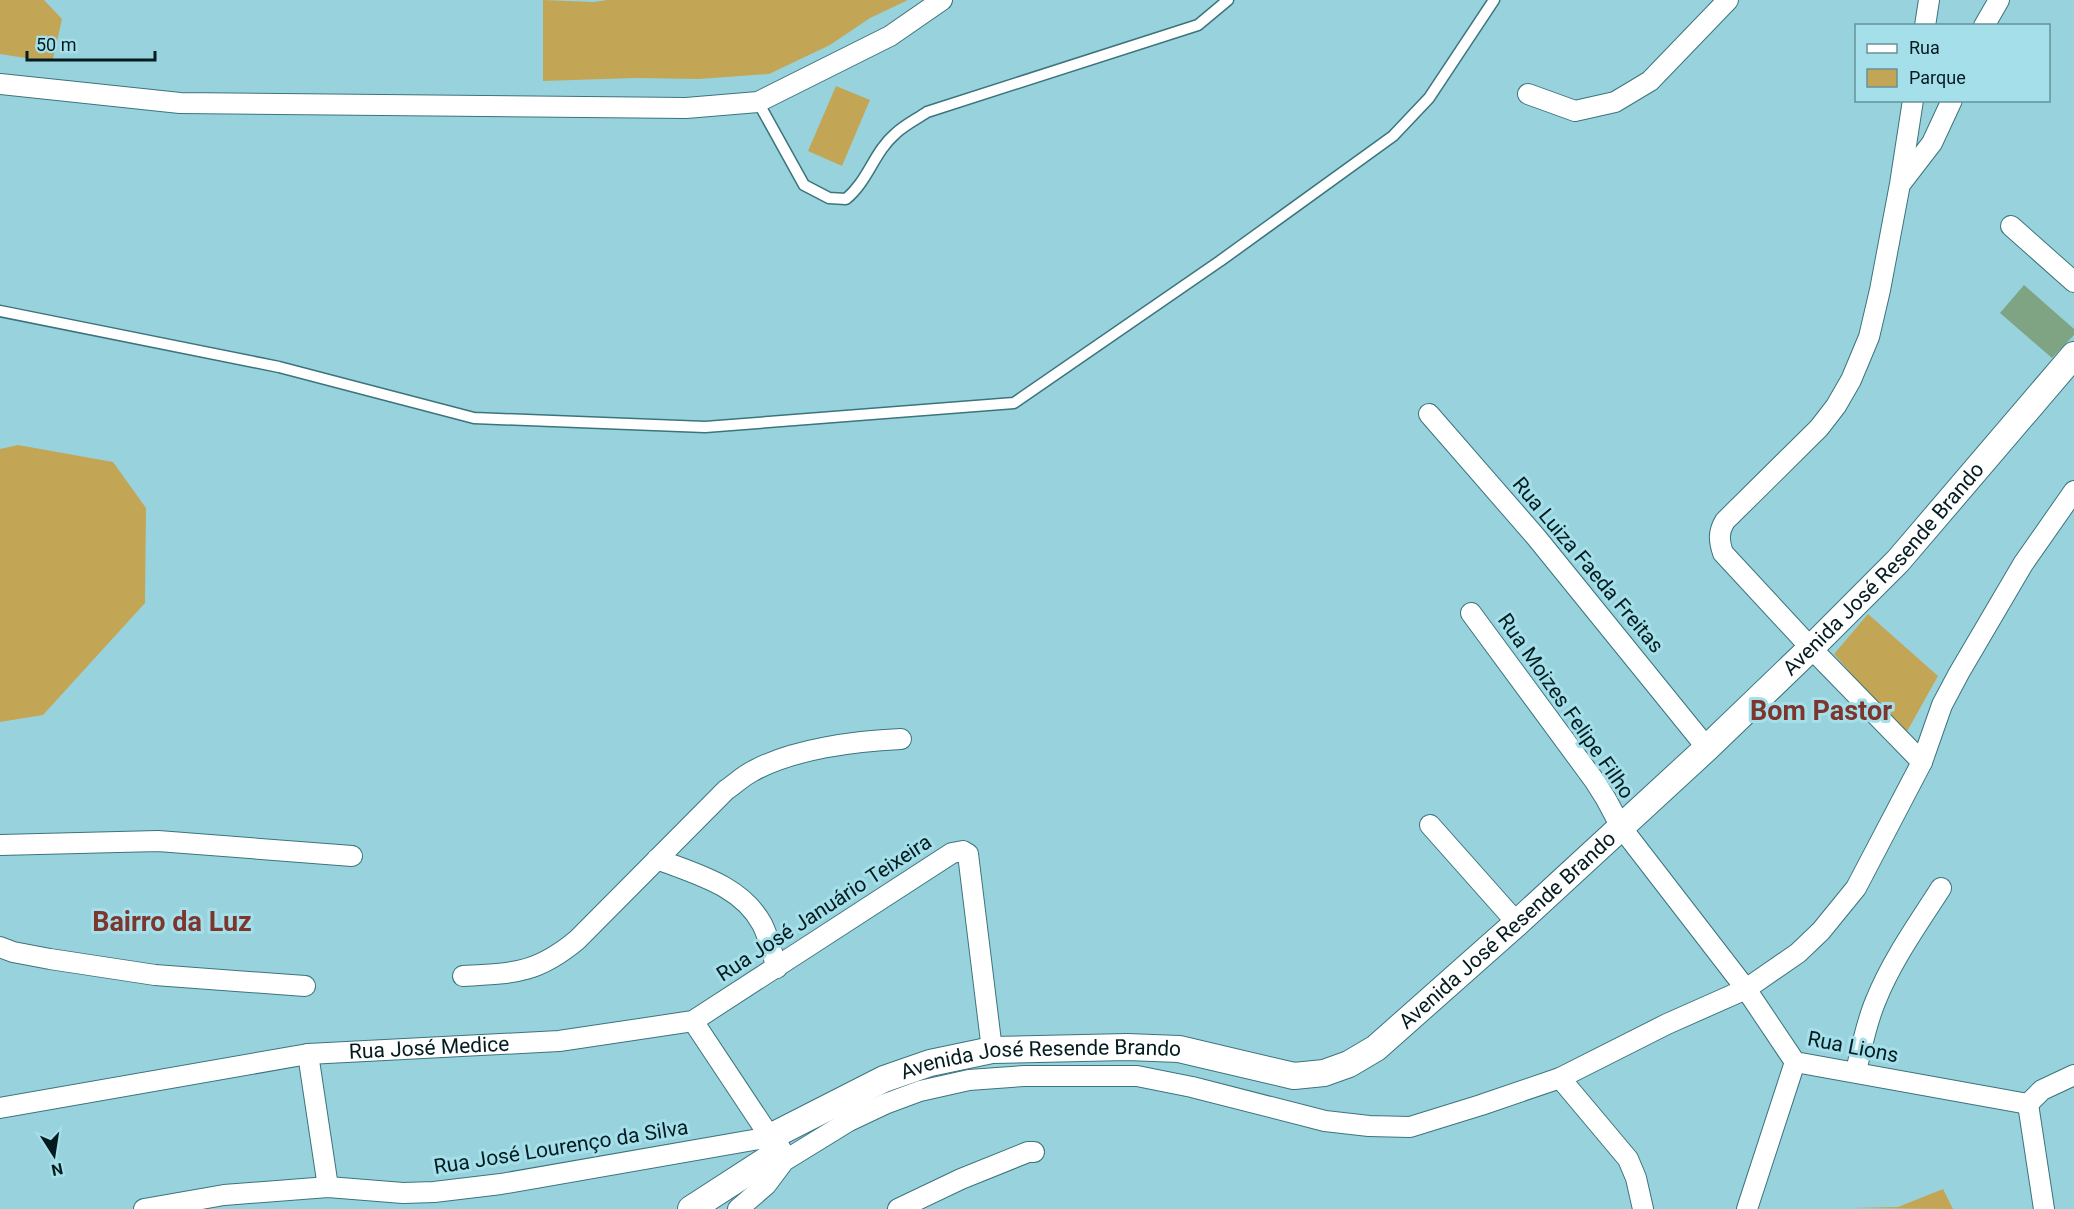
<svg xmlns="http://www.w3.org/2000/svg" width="2074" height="1209" font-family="Roboto,sans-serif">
  <rect width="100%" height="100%" fill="#98d3dd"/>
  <path fill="#c3a556" d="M0,0H44L62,19L53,59H32L0,54Z
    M543,0L594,2L607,0H908L870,18L830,45L769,74L699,79L636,78L543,81Z
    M836,86L870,100L842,166L808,151Z
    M18,445L113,462L146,508L145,603L43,715L0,722V449Z
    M1868,614L1938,676L1905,735L1834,654Z
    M1943,1189L1953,1209L1850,1208L1898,1207Z"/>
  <path fill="#7fa484" d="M2024,285L2074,329V335L2052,358L2000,313Z"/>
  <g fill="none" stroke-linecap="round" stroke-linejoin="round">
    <defs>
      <path id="service" d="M758,102L804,185L829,198L846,199C868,181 874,152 895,134C904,125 917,119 927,112L1198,25L1228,0
        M0,311L279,367L474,418L705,427L1014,403L1220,261L1393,136L1429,98L1494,0"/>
      <g id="minor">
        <path d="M1925,26L1929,0"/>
        <path d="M1984,26L1999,0"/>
        <path d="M0,84L180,103L686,108L758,102L890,36L942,0"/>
        <path d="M1528,94L1575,111L1615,102L1650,81L1728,0"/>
        <path d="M1913,100L1900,184L1880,290L1869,337L1851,380L1836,406L1819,428L1725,521C1718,532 1719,541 1723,553L1811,648L1922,762"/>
        <path d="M1902,182L1932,143L1952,100"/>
        <path d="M2011,226L2074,282"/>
        <path d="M1429,414L1536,537L1707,748"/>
        <path d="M1471,613L1594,780L1606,799L1621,827L1746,989L1795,1062L2028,1104L2042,1090L2074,1075"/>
        <path d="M1430,825L1517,923"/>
        <path d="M0,845L158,841L352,856"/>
        <path d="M657,859C695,874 741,885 762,924C769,937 772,954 777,968"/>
        <path d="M0,947L13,952L50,959L155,975L305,986"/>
        <path d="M463,976C514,973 536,974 577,940L726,790C735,784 743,776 753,771C793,749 855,741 901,739"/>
        <path d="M308,1054L328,1187"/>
        <path d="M1856,1071C1862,1047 1866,1023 1876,1000C1892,960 1918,924 1941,888"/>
        <path d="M1560,1078L1628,1159L1636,1178L1643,1209"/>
        <path d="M2028,1104L2044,1209"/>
        <path id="s1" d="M0,1108L308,1054L559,1041L693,1021L952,853L963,851L968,854L992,1050"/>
        <path d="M144,1209L224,1195L328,1187L403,1193L434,1192L501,1184L770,1137L693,1021"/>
        <path d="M738,1209L766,1185L784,1161L849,1121L885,1104L920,1091L969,1080L1024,1076H1137L1192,1087L1325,1121L1369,1126L1410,1127L1481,1105L1560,1078L1667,1024L1746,989L1798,953L1821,931L1856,888L1922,762L1942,705L1959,673L2023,564L2074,491"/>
        <path d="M898,1209L961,1179L1028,1152H1034"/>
        <path d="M1747,1209L1795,1062"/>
      </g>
      <g id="tertiary">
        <path id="s2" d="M691,1209L779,1152L770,1137L884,1079L930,1063L992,1050L1127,1047L1179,1049L1294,1076L1324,1073L1349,1064L1376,1048L1517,923L1707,748L1811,648L1898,561L2074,355"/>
      </g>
    </defs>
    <use href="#service" stroke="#3b747d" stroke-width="13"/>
    <use href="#minor" stroke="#3b747d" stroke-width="22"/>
    <use href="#tertiary" stroke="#3b747d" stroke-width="28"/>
    <use href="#service" stroke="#fff" stroke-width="10"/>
    <use href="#minor" stroke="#fff" stroke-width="20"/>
    <use href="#tertiary" stroke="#fff" stroke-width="26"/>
  </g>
  <g text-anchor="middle" stroke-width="6" stroke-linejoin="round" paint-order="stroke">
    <g font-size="21" fill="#041c20" stroke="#a5e0ea">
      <text transform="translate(1588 565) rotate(50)" y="7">Rua Luiza Faeda Freitas</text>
      <text dy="7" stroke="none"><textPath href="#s2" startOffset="1454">Avenida José Resende Brando</textPath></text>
      <text transform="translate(1566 706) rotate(55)" y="7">Rua Moizes Felipe Filho</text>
      <text transform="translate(824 908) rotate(-33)" y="7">Rua José Januário Teixeira</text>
      <text dy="7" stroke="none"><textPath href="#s2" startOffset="932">Avenida José Resende Brando</textPath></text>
      <text transform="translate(1853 1047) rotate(11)" y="7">Rua Lions</text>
      <text dy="7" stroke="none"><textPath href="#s1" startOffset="434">Rua José Medice</textPath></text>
      <text dy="7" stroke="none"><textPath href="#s2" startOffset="410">Avenida José Resende Brando</textPath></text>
      <text transform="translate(561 1147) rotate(-9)" y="7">Rua José Lourenço da Silva</text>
    </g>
    <g font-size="27" font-weight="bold" fill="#7c362d" stroke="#a5e0ea">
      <text x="1821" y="720">Bom Pastor</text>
      <text x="172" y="931">Bairro da Luz</text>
    </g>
  </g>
  <rect x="1855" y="24" width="195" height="78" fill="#a5e0ea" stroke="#659299" stroke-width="1.5"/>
  <rect x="1867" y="44" width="30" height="9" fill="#ffffff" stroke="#659299" stroke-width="1.5"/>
  <text x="1909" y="54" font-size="18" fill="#041c20">Rua</text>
  <rect x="1867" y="69" width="30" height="18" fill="#c3a556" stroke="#659299" stroke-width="1.5"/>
  <text x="1909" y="84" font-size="18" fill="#041c20">Parque</text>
  <g transform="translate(54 1155) rotate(168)" stroke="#a5e0ea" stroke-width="4.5" paint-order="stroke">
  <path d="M0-4.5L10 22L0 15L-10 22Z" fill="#041c20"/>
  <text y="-9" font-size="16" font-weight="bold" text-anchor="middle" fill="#041c20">N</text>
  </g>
  <path d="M27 51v9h128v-9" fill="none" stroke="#041c20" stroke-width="3"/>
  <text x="36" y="51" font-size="18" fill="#041c20" stroke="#a5e0ea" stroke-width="4.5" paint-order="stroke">50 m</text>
</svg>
